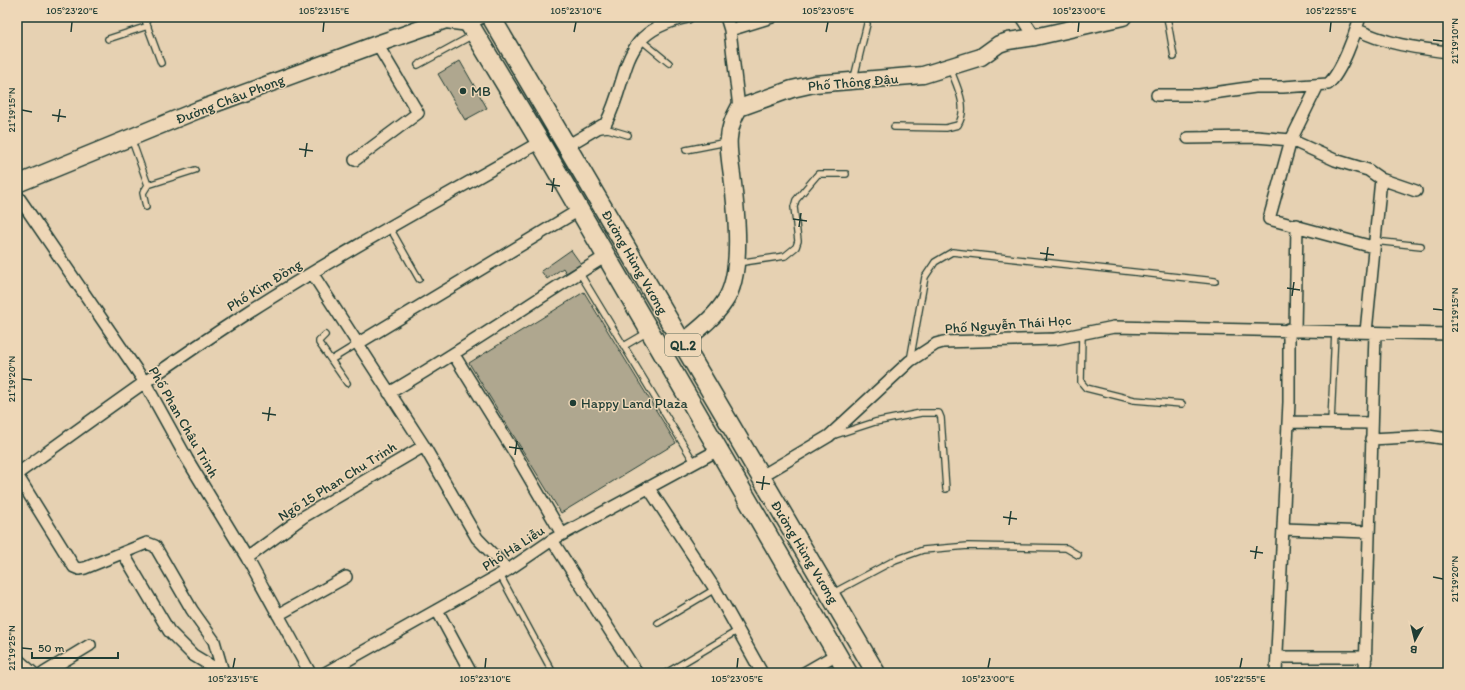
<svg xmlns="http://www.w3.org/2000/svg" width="1465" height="690" font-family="Itim,sans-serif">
  <rect width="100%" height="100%" fill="#e6d1b2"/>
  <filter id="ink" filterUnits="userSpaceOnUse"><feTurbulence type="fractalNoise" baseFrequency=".025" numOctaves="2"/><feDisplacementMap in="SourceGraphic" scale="8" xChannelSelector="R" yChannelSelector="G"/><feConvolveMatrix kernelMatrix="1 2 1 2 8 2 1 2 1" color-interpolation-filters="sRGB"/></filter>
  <g filter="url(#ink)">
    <path fill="#afa78f" stroke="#1f3d34" d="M460,61L487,108L465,120L438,74Z
      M571,250L581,264L566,273L563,268L547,279L541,271Z
      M584,292L676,443L561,513L469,363Z"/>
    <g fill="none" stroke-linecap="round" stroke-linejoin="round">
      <defs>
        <path id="lane" d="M144,17L161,63
          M1167,17L1174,57
          M108,39L148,26
          M641,40L669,63
          M418,65L473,35
          M854,78L867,24
          M894,127L946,128L958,125C969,107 956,85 950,68
          M600,130L608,129L628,135
          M131,138L148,185L143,193L146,207
          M686,150L727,142
          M148,185L195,170
          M390,228L419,279
          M1374,241L1421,246
          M737,263L785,256L796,247L798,241L794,207L796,200L818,174H846
          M579,272L694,462
          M1082,334L1081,382L1086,388L1134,400L1182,404
          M325,335L319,341V343L331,360L357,344
          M624,346L648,332
          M331,360L347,383
          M910,361L925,277L935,262L952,252L1215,281
          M1331,422L1335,331
          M832,436L875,422L921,413H939L941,418L946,489
          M500,575L553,673
          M833,593L895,560L923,550L968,546L1066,548L1078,555
          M658,623L715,589
          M666,673L737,631"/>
        <path id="street" d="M726,17L730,30L739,108
          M1022,17L1035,37
          M469,23L483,17
          M1356,29C1385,44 1417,48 1448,52
          M730,30L772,17
          M1318,85L1291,140L1269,219L1373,247
          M1157,95H1199L1255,87H1283L1328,84C1341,73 1355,35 1360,17
          M1188,138L1256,137L1291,140L1335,160L1368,170L1381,179L1416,191
          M567,146L606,123C632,72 617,32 688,17
          M355,160L418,113L377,44
          M17,195L144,381L187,459L247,558L310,673
          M312,273L424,446L477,538L508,570
          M1295,330L1297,225
          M1366,332L1381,179
          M357,344L579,210
          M454,355L516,455L562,534
          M389,393C463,350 533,301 606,256
          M1288,422L1371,423
          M1371,439L1428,436L1448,439
          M17,474C93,419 168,364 247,313C342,252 442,198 540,142
          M17,475L74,567L79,569L85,568L147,543L155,546L192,610L214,641L223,672
          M760,477L829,436L910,361L936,344L943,342L1055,339L1114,327L1448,334
          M648,487L715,589L762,673
          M1283,529L1368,532
          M552,540L637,673
          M123,553L169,631L193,655L223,673
          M247,558L303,517L424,446
          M437,610L471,673
          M278,615L346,577
          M1277,657H1366
          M17,659L33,673
          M17,671V673
          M44,673L90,645
          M325,673L508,570L552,540L718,450
          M804,673L837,654
          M1276,673L1289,402V329
          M1365,673L1375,333"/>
        <path id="secondary" d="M17,184L198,110L377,44L446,20L469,23
          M682,343C698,330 714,318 725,301C744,273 736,208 732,175C728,148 725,132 739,108L792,89L814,84L923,75L981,57L999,44L1008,41L1035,37L1123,17"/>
        <path id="primary" d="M465,17L540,142L848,673
          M491,17L876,673"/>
      </defs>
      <use href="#lane" stroke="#1f3d34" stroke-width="8"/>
      <use href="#street" stroke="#1f3d34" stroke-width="14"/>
      <use href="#secondary" stroke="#1f3d34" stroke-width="19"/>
      <use href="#primary" stroke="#1f3d34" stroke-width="21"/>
      <use href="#lane" stroke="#eed7b7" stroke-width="5.5"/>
      <use href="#street" stroke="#eed7b7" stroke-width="11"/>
      <use href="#secondary" stroke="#eed7b7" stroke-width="16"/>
      <use href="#primary" stroke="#eed7b7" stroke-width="18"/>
    </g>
  </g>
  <path fill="none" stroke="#1f3d34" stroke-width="1.5" d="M71,32L72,22M323,32L324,22M574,32L576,22M826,32L828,22M1078,32L1079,22M1330,32L1331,22M1433,40L1443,41M22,110L32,112M52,115L66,117M58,122L60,109M299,149L313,151M305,157L307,143M546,184L560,186M552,192L554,178M793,219L807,221M799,227L801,213M1040,253L1054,255M1046,261L1048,247M1287,288L1300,290M1292,296L1294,282M1433,309L1443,310M22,379L32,380M262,413L276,415M268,421L270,407M509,447L523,449M515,455L517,441M756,482L770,484M762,490L764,476M1003,517L1017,519M1009,525L1011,511M1250,551L1263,553M1255,559L1257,546M1433,577L1443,579M22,648L32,649M233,668L235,658M485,668L486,658M737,668L738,658M988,668L990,658M1240,668L1242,658"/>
  <g fill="#1f3d34" stroke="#eed7b7" stroke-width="1.5">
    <circle cx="463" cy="91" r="4"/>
    <circle cx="573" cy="403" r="4"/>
  </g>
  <g text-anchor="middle" stroke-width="3" stroke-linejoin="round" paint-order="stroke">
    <rect fill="#eed7b7" stroke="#5d6b5b" stroke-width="1" x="665" y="334" width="36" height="22" rx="3"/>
    <g font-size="13" font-weight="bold" fill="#1f3d34">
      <text x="683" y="350">QL.2</text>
    </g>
    <g font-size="14" fill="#1f3d34" stroke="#eed7b7">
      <text transform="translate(853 82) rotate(-5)" y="5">Phố Thông Đậu</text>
      <text transform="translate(230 99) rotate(-21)" y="5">Đường Châu Phong</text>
      <text transform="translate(635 262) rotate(60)" y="5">Đường Hùng Vương</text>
      <text transform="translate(264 285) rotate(-32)" y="5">Phố Kim Đồng</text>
      <text transform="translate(1008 324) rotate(-4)" y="5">Phố Nguyễn Thái Học</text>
      <text transform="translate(184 422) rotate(60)" y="5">Phố Phan Châu Trinh</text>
      <text transform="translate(337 481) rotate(-32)" y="5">Ngõ 15 Phan Chu Trinh</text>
      <text transform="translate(513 548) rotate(-33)" y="5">Phố Hà Liễu</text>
      <text transform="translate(805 552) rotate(59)" y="5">Đường Hùng Vương</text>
    </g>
    <g font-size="14" fill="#1f3d34" stroke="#eed7b7" text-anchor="start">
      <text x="471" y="96">MB</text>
      <text x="581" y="408">Happy Land Plaza</text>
    </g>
  </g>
  <rect width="1465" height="690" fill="none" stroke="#eed7b7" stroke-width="44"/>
  <g transform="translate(1415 640) rotate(188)" stroke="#eed7b7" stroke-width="3" paint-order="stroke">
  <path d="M0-3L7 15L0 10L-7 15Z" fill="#1f3d34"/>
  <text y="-6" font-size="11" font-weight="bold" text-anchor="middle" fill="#1f3d34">B</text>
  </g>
  <path d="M32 652v6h86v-6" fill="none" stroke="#1f3d34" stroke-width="2"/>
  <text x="38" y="652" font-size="12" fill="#1f3d34" stroke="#eed7b7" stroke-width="3" paint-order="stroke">50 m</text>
  <rect x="22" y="22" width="1421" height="646" fill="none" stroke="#1f3d34" stroke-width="1.5"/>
  <g font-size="10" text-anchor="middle" fill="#1f3d34">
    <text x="72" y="14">105°23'20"E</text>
    <text x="324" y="14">105°23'15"E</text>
    <text x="576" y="14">105°23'10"E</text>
    <text x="828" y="14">105°23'05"E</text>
    <text x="1079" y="14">105°23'00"E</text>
    <text x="1331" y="14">105°22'55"E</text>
    <text transform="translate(1454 41) rotate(-90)" y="4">21°19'10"N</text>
    <text transform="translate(11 110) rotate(-90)" y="4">21°19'15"N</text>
    <text transform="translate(1454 310) rotate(-90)" y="4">21°19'15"N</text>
    <text transform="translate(11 379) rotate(-90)" y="4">21°19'20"N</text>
    <text transform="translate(1454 579) rotate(-90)" y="4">21°19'20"N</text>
    <text transform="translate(11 648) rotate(-90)" y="4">21°19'25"N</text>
    <text x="233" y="682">105°23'15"E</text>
    <text x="485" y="682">105°23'10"E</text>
    <text x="737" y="682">105°23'05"E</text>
    <text x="988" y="682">105°23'00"E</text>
    <text x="1240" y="682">105°22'55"E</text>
  </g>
</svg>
